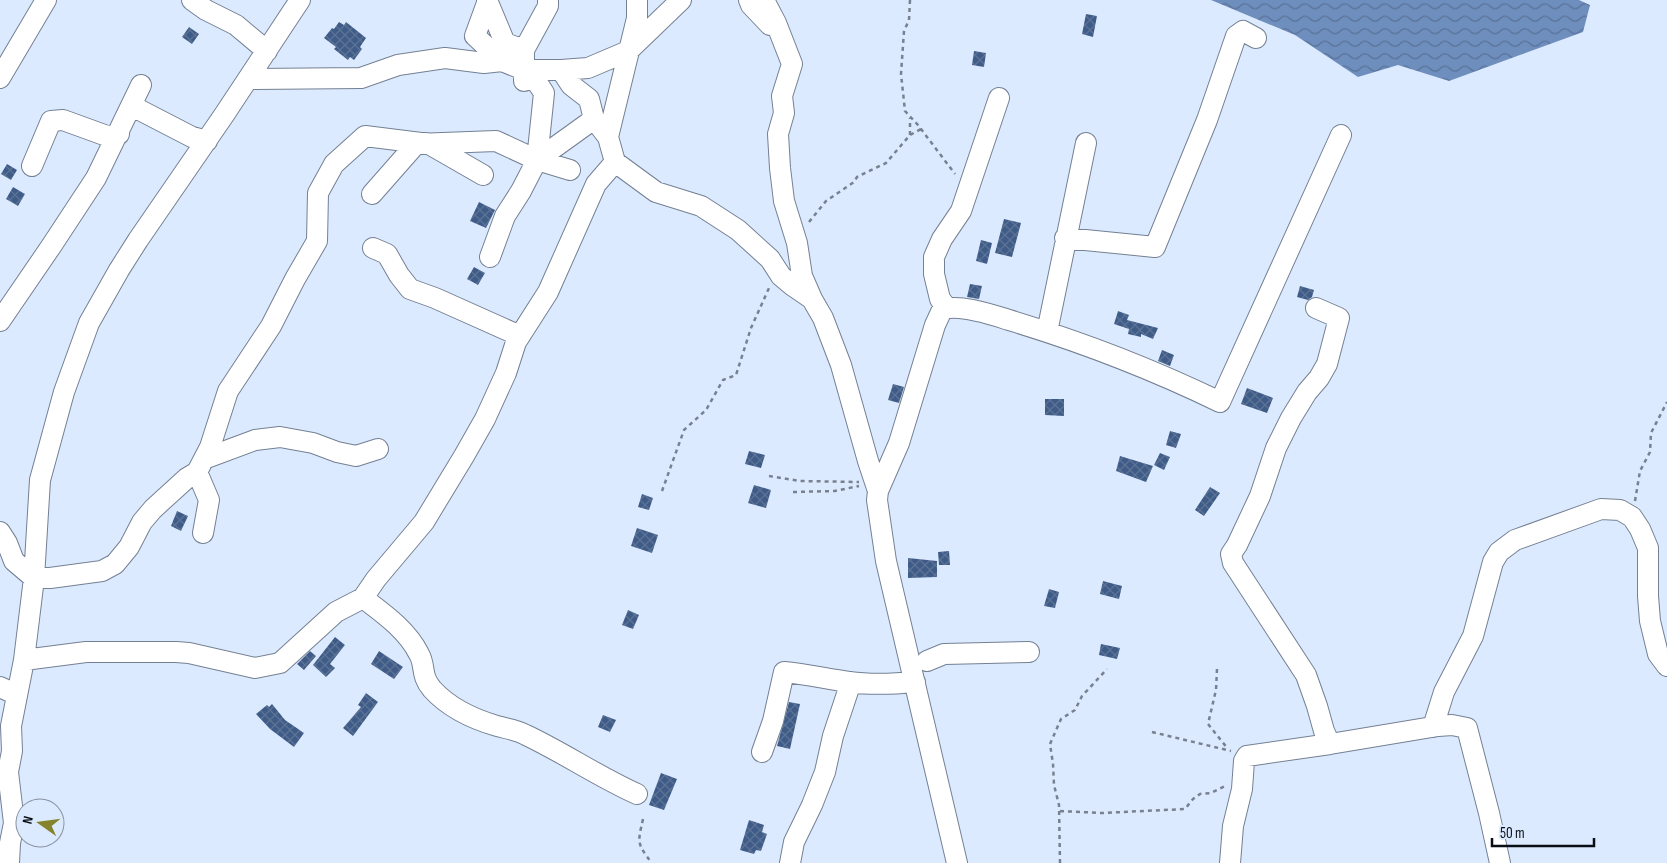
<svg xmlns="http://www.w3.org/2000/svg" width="1667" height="863" font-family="'Sofia Sans Condensed',sans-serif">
  <defs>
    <pattern id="water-waves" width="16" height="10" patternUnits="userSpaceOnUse" patternTransform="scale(1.25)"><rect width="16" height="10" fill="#6e8ebd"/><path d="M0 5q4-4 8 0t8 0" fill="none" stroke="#597298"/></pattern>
    <pattern id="building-cross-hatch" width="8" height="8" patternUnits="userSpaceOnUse" patternTransform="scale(1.25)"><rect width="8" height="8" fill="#3f5c88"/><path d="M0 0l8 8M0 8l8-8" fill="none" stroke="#5c7394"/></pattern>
  </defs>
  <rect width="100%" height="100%" fill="#dceaff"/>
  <path fill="url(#water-waves)" d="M1211,0H1579L1590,5L1583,32L1449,81L1398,65L1358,77L1295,35Z"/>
  <path fill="url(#building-cross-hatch)" d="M1086,14L1097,16L1093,37L1082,34Z
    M339,22L344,25L346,22L366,38L360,47L362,49L354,60L350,57L348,60L334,49L336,47L324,38L332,28L334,29Z
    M189,27L199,34L192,44L182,37Z
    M974,51L986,53L984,67L972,65Z
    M7,164L17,170L11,180L1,174Z
    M13,187L25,194L18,206L6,199Z
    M479,202L495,210L486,228L470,221Z
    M1004,219L1021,223L1012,257L995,253Z
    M981,240L992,243L987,264L976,261Z
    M474,267L485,273L478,285L467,279Z
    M970,284L982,286L979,299L967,297Z
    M1300,286L1314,290L1312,297L1308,300L1297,297Z
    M1118,311L1129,315L1127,320L1158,328L1153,339L1141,334V337L1128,334L1129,329L1114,324Z
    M1162,350L1174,355L1170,366L1158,361Z
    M893,384L904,387L899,403L888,400Z
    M1247,388L1273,398L1267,413L1241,404Z
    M1045,399H1064V416L1045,415Z
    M1170,431L1181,434L1176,448L1166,445Z
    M749,451L765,455L761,468L745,464Z
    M1160,453L1170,457L1164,470L1154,465Z
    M1120,456L1153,466L1146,482L1116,471Z
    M754,485L771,490L766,508L748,503Z
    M1210,487L1220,493L1204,516L1195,510Z
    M642,494L653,498L649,510L638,507Z
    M177,511L188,516L181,531L171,526Z
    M637,528L658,535L652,553L631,546Z
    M949,551L950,565H939L938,552Z
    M908,558L937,561V577L908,578Z
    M1103,581L1122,586L1119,599L1100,594Z
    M1049,589L1059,592L1055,608L1044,606Z
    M628,610L639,615L633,629L622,625Z
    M335,637L345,645L330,664L335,668L326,677L313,665Z
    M1101,644L1120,648L1117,659L1099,655Z
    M310,651L316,656L304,670L297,664Z
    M379,651L403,667L394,679L371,664Z
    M366,693L378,702L353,736L343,728L361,707L358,705Z
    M789,702L800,704L790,749L777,746Z
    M272,704L285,720L304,733L294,747L270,729L256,714L267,705L269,707Z
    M603,715L616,720L610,732L598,727Z
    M661,773L677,779L664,810L649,805Z
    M749,820L764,825L762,832L767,834L761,851L756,850L754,854L740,850Z"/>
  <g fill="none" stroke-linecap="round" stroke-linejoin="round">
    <defs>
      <path id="minor" d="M192,0L206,10L236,25L267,51
        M487,0L505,43L524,50V81
        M749,0L751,5L770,25
        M764,0L776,23L792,64L782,96L784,113L778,134L780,168L784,201L797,243L802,276L812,299
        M487,3L475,36L502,61
        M524,50L548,6V0
        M561,70L588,68L628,51L681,0
        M0,78L46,0
        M249,79L361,78L398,65L445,58L484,63L502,61L524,70H561L571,85L589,99L594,119L608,137L615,162L656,192L701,206L738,230L770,259L781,276L793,286L812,299L823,318L841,365L868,461L878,491
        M132,106L192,137L207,141
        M608,137L637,18V0
        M537,160L594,119
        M32,166L51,121L63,120L107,136L119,134
        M372,194L416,144L496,141L537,160L570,170
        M1065,238L1155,247L1207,120L1236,36L1243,31L1256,38
        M373,248L387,254L399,275L410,289L435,298L520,336
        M490,257L505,216L521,191L537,160L544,93L529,70
        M947,308L940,299L934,274V257L942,239L961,211L999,98
        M1316,308L1339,318L1327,364L1319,378L1307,392L1291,418L1276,448L1260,496L1237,545L1231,554L1233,563L1306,675L1317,706L1324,731L1330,744L1438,726L1452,725L1467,728L1489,813L1500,863
        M0,321L52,245L96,178L141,85
        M1047,332L1086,143
        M204,459L255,440L280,437L313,443L337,452L356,456L378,449
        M197,472L209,500L203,533
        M0,532L7,543L14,561L34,578H50L102,571L115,564L129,547L142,522L153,509L187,478L197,472L210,447L228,391L271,326L295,279L317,241L318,193L334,164L365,136L429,144L483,175
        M363,598C384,614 407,630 419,654C426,666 420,675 432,689C450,709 473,719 497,726C508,729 517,730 526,735C564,753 599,777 637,794
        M24,660L86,652H176L189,653L255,668L280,663L336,612L363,598L376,579L424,522L464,456L485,419L506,373L516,342L548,292L596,184L615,162
        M927,661L944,654L1029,652
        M0,687L17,695
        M1433,727L1444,692L1473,636L1493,562L1499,552L1515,540L1601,509L1620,510L1632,517L1640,529L1648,548V596L1650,621L1658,654L1667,666
        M762,752L773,721L784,672C806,674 827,679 849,682C871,685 894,684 915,682
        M9,863L10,843L14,823L8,772L12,751L11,726L24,660L34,578L40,480L64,392L89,323L119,270L138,240L224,115L300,0
        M790,863L794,842L812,805L825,772L833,736L851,682
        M957,863L886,561L877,500L878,491L899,443L935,325L942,310C958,303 993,315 1009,320C1082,342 1152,369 1220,402L1341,135
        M1230,863L1233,826L1242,789L1244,761L1247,756L1330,744"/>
    </defs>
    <use href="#minor" stroke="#748093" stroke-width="22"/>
    <path stroke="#78818f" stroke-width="2.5" stroke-dasharray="4 4" stroke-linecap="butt" d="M910,0L909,20L904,31L901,74L905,111L918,125L955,174
      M910,135V118
      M809,222L826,201L854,182L857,177L886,163L910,135L921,129
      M769,476L800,481L859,482
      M662,491L684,430L706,410L723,380L736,375L751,328L769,288
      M793,492L835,491L859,486
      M1635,501L1640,471L1650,452L1651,433L1667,402
      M1217,669L1216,690L1208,724L1228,749
      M1152,732L1231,751
      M1060,811L1102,813L1185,809L1193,799L1200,794L1211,793L1227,785
      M643,819C638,842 636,843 652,863
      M1060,863L1059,805L1054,785L1053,764L1050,744L1061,719L1075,710L1082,696L1107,669"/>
    <use href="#minor" stroke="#fff" stroke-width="20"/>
  </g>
  <g transform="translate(40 823) rotate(284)"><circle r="24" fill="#dceaff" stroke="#8892a1"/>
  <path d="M0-4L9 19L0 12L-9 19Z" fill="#85832c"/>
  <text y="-8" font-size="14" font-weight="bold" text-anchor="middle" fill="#090e14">N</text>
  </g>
  <path d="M1492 838v8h102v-8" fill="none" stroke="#090e14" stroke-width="2.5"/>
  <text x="1500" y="838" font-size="15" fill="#090e14" stroke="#dceaff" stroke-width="4" paint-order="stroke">50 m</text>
</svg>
